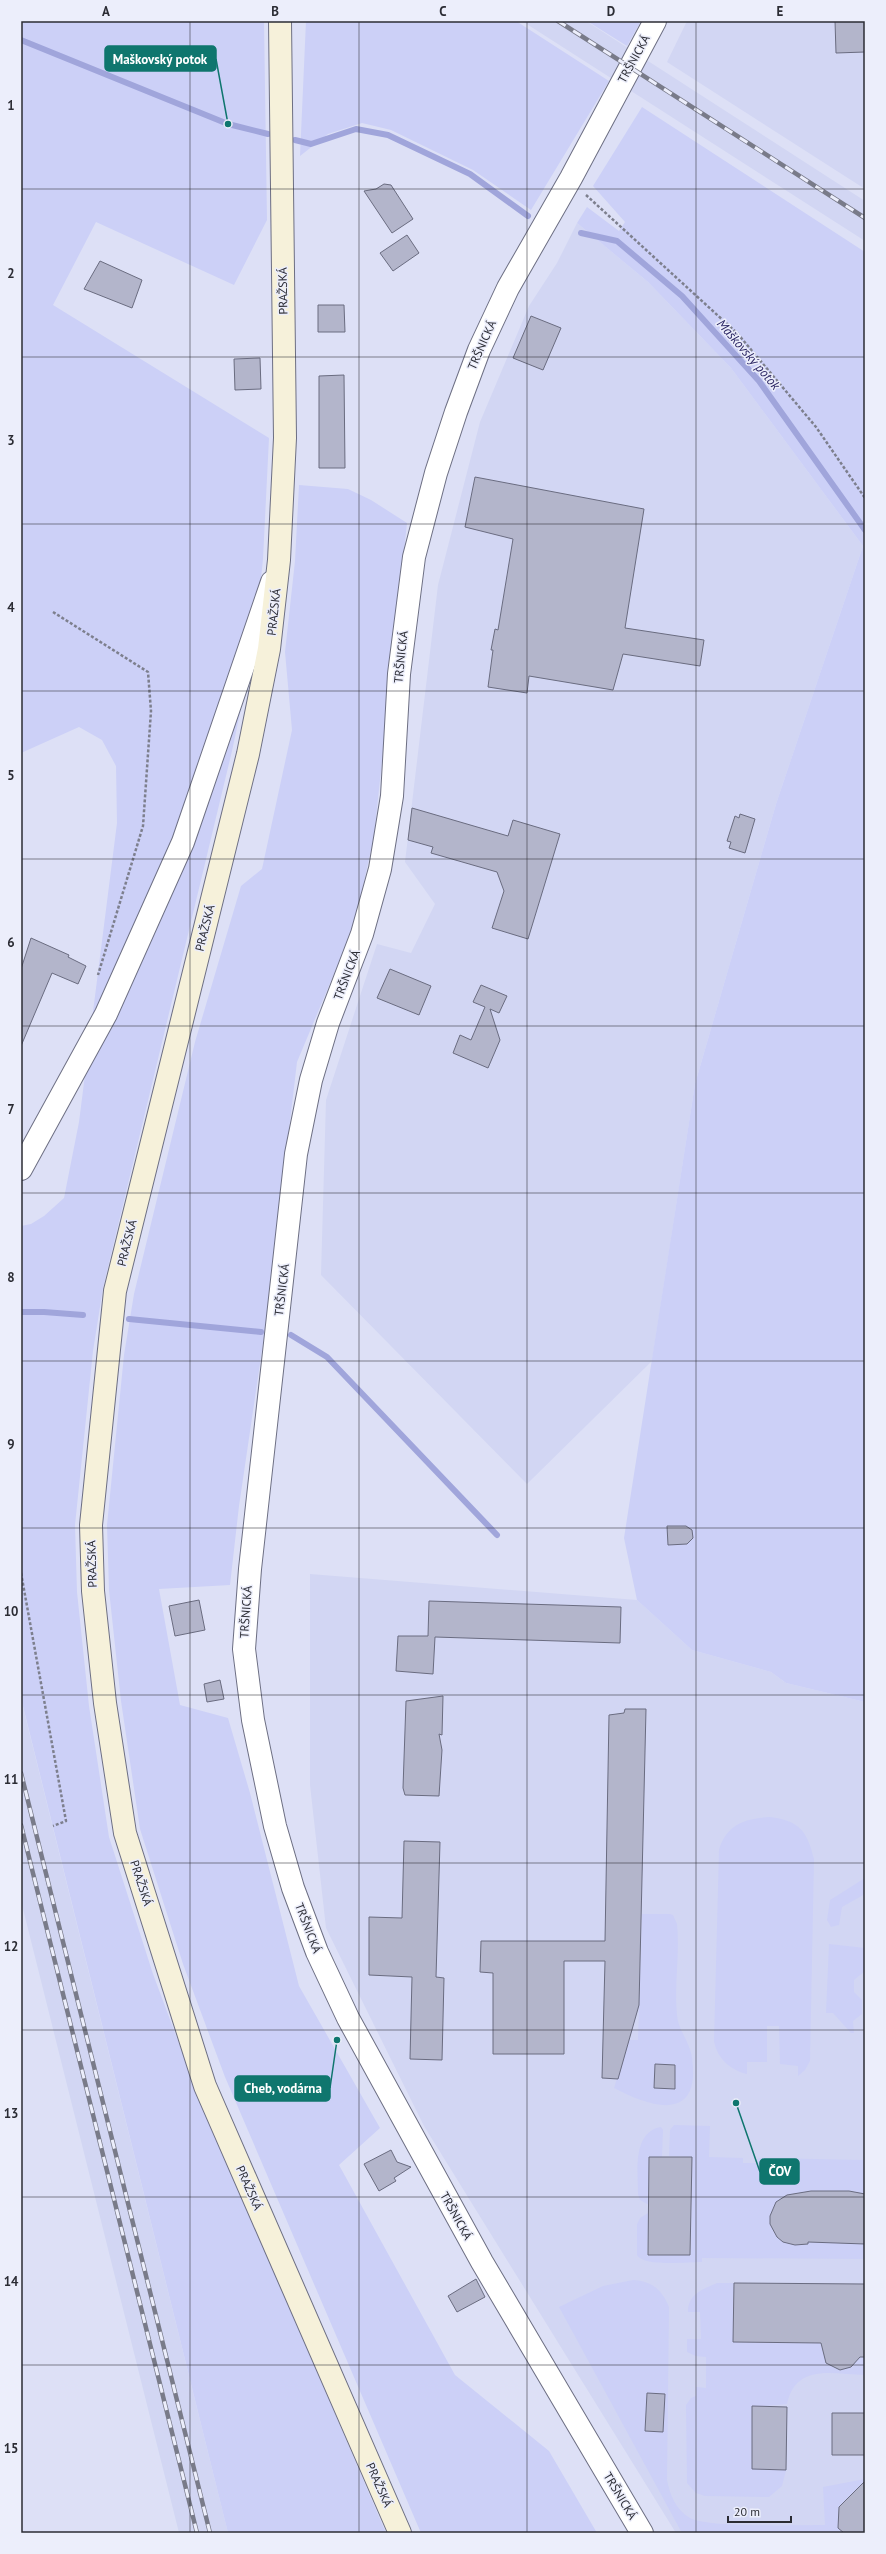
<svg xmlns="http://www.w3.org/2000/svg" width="886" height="2554" font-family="'PT Sans',sans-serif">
  <rect width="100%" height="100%" fill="#dde0f6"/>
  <path fill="#d2d6f3" d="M522,21H586L865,201V241Z
    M687,21H865V189L667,62Z
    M577,223L648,282L731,368L863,546L776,804L695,1084L652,1361L527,1484L321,1275L326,1100L377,944L411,953L435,904L405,862L438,585L480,422L529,306L557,263Z
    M310,1574L637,1600L692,1650L771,1672L786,1683L865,1702V2533H676L424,2126L326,1928L310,1785Z
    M21,1699L69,1893L228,2533H179L22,1905Z"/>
  <path fill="#ccd0f7" d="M21,21H264L267,220L234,285L96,222L53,305L269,438L263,559L254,647L232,751L103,1288L93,1351L75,1525L77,1592L89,1706L109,1837L153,1974L196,2089L386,2533H228L21,1698V1226L31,1224L44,1216L64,1198L79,1122L117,823L116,766L102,740L79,727L21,753Z
    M306,21H516L609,81L531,210L473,170L391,130L362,123L328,134L300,156Z
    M587,21H641L627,46Z
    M642,107L865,252V1702L786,1683L771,1672L692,1650L637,1600L624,1538L695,1084L776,804L863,546L731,368L648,282L577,223L587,207L619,231L625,222L593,186Z
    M299,485L348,489L371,500L407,523L374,837L354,926L297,1062L267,1316L239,1506L230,1585L159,1589L180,1705L228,1718L250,1793L299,1986L380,2128L339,2165L455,2375L549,2451L597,2533H421L225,2077L183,1964L140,1829L121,1701L109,1590L107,1525L124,1355L134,1294L195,1042L241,886L262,869L292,730L285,652L295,561Z
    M770,1817C800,1821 807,1831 814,1859L810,2061L805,2070L798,2076V2066L780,2064L779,2026H767V2062H747V2074C730,2070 717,2058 714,2041L719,1850C726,1824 747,1818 770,1817Z
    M865,1878V1894L842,1907L839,1925L831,1927L827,1920L830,1900Z
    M642,1914H670L673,1915L677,1924C680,1954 674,1985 677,2015C678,2030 690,2042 692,2058C701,2123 652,2108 614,2088L629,2040H638Z
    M829,1944L865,1948V1971L854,1980V1992L862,2000V2014L853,2021L854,2033H851L833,2013H826Z
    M674,2125L710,2126L709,2157L743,2158V2163H757L758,2158L865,2160V2259L702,2258V2262C687,2262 644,2267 637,2255V2224L640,2218L648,2213L647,2255H691L692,2157L669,2156L670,2130Z
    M661,2127L663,2130L662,2157H649V2205L640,2200L638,2194C638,2172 632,2132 661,2127Z
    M633,2280C652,2281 662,2290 669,2307L667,2480C670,2495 676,2510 690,2518C709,2528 798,2525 825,2525L823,2487L865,2479V2492H854L839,2507L838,2528L844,2533H682L559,2307L603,2286Z
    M717,2283H734L733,2342L801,2343V2315L865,2316V2375C833,2374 796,2363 787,2404L752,2407V2469L786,2470L782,2486L769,2497L705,2496L696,2493L687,2483L686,2405L691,2398L696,2396V2387L706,2388V2357L696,2356L687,2352V2339H701L700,2312H688C688,2294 703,2289 717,2283Z"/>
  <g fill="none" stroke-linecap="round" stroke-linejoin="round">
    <path stroke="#a0a5db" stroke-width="6" d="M21,40L228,124L268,134
      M295,140L311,144L356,129L388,135L470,174L528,216
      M581,233L617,241L682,296L759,381L865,530
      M21,1312H44L83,1315
      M129,1319L261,1332
      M291,1335L327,1357L497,1535"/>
  </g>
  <path fill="#b3b5cb" stroke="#6a6c80" d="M835,21H865V52L836,53Z
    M384,184L391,185L413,219L392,233L364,191L376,189Z
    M407,235L419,253L393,271L380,253Z
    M100,261L142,280L132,308L84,289Z
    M318,305H344L345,332H318Z
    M531,316L561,328L543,370L513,358Z
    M260,358L261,389L235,390L234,359Z
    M344,375L345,468H319V376Z
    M475,477L644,509L625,628L704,640L700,666L623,654L613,690L529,676L527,693L488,687L493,650H491L495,629L498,630L513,539L465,527Z
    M412,808L508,836L513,820L560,834L528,939L492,928L504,891L497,872L431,853L433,847L408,840Z
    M740,814L755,819L745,853L729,848L731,842L727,841L735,816L739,818Z
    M31,938L69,955L68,957L86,966L78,984L52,973L21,1046V969Z
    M390,969L431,986L419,1015L377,998Z
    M481,985L507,996L499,1013L490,1009L500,1040L488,1068L453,1053L460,1035L471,1040L485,1007L473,1002Z
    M667,1526H686L692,1530L693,1538L687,1544L668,1545Z
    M199,1600L205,1630L175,1636L169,1606Z
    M429,1601L621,1607L620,1643L435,1637L433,1674L396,1671L398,1636H428Z
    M220,1680L224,1699L207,1702L204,1684Z
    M443,1696L442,1735L439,1734L442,1750L439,1796L405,1795L403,1788L406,1701Z
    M625,1709H646L639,2005L618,2079L602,2078L605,1961H564V2054H493V1973L480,1972L481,1941H605L609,1715L624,1713Z
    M404,1841L440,1842L436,1977L444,1978L442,2060L410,2059L412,1977L369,1975V1917L402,1918Z
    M655,2064L675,2065V2089L654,2088Z
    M391,2150L397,2162L411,2167L394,2178L396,2181L379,2191L364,2164Z
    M649,2157H692L690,2255H648Z
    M811,2191H849L865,2194V2244L808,2242V2244L795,2245L783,2242L777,2237L770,2224V2216L776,2202L787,2195Z
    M476,2279L485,2297L457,2312L448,2296Z
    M734,2283L865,2284V2357H860L851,2367L840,2370L826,2363L821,2343L733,2342Z
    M647,2393L665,2394L663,2432L645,2431Z
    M752,2406L787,2407L786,2470L752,2469Z
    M832,2413H865V2455H832Z
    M865,2481V2533H844L838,2528L839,2507Z"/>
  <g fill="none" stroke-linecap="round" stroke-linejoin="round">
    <defs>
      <path id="minor" d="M21,1169L106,1014L183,842L272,582"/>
      <path id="tertiary" d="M642,2533L482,2262L348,2018L317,1952L293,1888L275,1826L253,1720L244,1649L250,1569L296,1154L311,1080L328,1023L362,934L380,869L392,796L399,674L414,557L436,473L456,412L479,350L508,288L571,178L655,21"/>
      <path id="secondary" d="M280,21L285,438L279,560L269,649L248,754L115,1291L91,1525L93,1591L105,1703L125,1833L205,2086L400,2533"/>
    </defs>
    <use href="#minor" stroke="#6d6f83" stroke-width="24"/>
    <use href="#tertiary" stroke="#6d6f83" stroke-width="24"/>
    <use href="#secondary" stroke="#6d6f83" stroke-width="24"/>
    <path stroke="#7d7f8d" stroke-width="2.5" stroke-dasharray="3 2" stroke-linecap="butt" d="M586,195L737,333L816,427L865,498
      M53,612L148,672L151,711L143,826L98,975
      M21,1573L66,1821L53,1826"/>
    <use href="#minor" stroke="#fff" stroke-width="22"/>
    <use href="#tertiary" stroke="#fff" stroke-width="22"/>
    <use href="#secondary" stroke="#f6f1da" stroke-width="22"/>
    <defs>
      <path id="rail" d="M558,21L865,218
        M21,1773L210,2533
        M21,1825L197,2533"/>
    </defs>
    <use href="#rail" stroke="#797b89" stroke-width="4.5"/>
    <use href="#rail" stroke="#eceefb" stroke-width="3" stroke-dasharray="9" stroke-linecap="butt"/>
  </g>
  <path fill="none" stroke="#2b2c34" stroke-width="1" stroke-opacity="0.55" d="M190,21V2533M359,21V2533M527,21V2533M696,21V2533M21,189H865M21,357H865M21,524H865M21,691H865M21,859H865M21,1026H865M21,1193H865M21,1361H865M21,1528H865M21,1695H865M21,1863H865M21,2030H865M21,2197H865M21,2365H865"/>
  <g text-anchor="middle" stroke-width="3" stroke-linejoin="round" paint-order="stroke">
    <g font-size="12" fill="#2b2c34" stroke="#eceefb">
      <text transform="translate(634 59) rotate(-61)" y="4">TRŠNICKÁ</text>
      <text transform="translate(283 291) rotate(-91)" y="4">PRAŽSKÁ</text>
      <text transform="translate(482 345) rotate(-66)" y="4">TRŠNICKÁ</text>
      <text transform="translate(274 612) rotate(-84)" y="4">PRAŽSKÁ</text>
      <text transform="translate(401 657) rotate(-84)" y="4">TRŠNICKÁ</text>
      <text transform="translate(205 928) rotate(-76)" y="4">PRAŽSKÁ</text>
      <text transform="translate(347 975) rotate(-69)" y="4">TRŠNICKÁ</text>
      <text transform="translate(127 1243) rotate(-76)" y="4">PRAŽSKÁ</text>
      <text transform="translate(282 1290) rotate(-83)" y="4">TRŠNICKÁ</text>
      <text transform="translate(92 1564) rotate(-92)" y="4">PRAŽSKÁ</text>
      <text transform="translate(246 1612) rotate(-86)" y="4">TRŠNICKÁ</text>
      <text transform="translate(141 1883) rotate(72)" y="4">PRAŽSKÁ</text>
      <text transform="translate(308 1928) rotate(69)" y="4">TRŠNICKÁ</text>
      <text transform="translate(249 2188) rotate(66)" y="4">PRAŽSKÁ</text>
      <text transform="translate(456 2216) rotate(61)" y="4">TRŠNICKÁ</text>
      <text transform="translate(379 2485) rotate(66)" y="4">PRAŽSKÁ</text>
      <text transform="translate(620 2496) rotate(59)" y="4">TRŠNICKÁ</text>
    </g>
    <g font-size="13" font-style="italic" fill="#241f5e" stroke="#eceefb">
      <text transform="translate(749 354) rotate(49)" y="5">Maškovský potok</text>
    </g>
  </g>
  <path fill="none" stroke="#0f766e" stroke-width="1.5" d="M228 124L216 59M337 2040L330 2088M736 2103L760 2172"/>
  <g fill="#0f766e" stroke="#eceefb" stroke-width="1.5">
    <circle cx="228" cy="124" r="4"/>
    <circle cx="337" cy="2040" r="4"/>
    <circle cx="736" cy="2103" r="4"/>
  </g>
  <g fill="#0f766e" stroke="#0f766e" stroke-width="1.5">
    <rect x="105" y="46" width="111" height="25" rx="4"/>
    <rect x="235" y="2076" width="95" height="25" rx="4"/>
    <rect x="760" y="2159" width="39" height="25" rx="4"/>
  </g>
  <g font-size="13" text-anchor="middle" font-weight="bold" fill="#fff">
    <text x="160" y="64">Maškovský potok</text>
    <text x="283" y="2093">Cheb, vodárna</text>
    <text x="780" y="2176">ČOV</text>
  </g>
  <rect width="886" height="2554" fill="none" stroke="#eceefb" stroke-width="44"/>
  <path d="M728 2516v6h63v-6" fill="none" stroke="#2b2c34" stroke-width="2"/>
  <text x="734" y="2516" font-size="12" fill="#2b2c34" stroke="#eceefb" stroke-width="3" paint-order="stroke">20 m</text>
  <rect x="22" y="22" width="842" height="2510" fill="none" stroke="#2b2c34" stroke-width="1.5"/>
  <g font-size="13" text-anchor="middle" font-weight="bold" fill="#2b2c34">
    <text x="106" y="16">A</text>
    <text x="275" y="16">B</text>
    <text x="443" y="16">C</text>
    <text x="611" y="16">D</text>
    <text x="780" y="16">E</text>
    <text x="11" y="110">1</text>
    <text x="11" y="278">2</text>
    <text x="11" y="445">3</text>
    <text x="11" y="612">4</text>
    <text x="11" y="780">5</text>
    <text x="11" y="947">6</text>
    <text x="11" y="1114">7</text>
    <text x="11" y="1282">8</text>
    <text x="11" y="1449">9</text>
    <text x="11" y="1616">10</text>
    <text x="11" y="1784">11</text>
    <text x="11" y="1951">12</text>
    <text x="11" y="2118">13</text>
    <text x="11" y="2286">14</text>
    <text x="11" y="2453">15</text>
  </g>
</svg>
